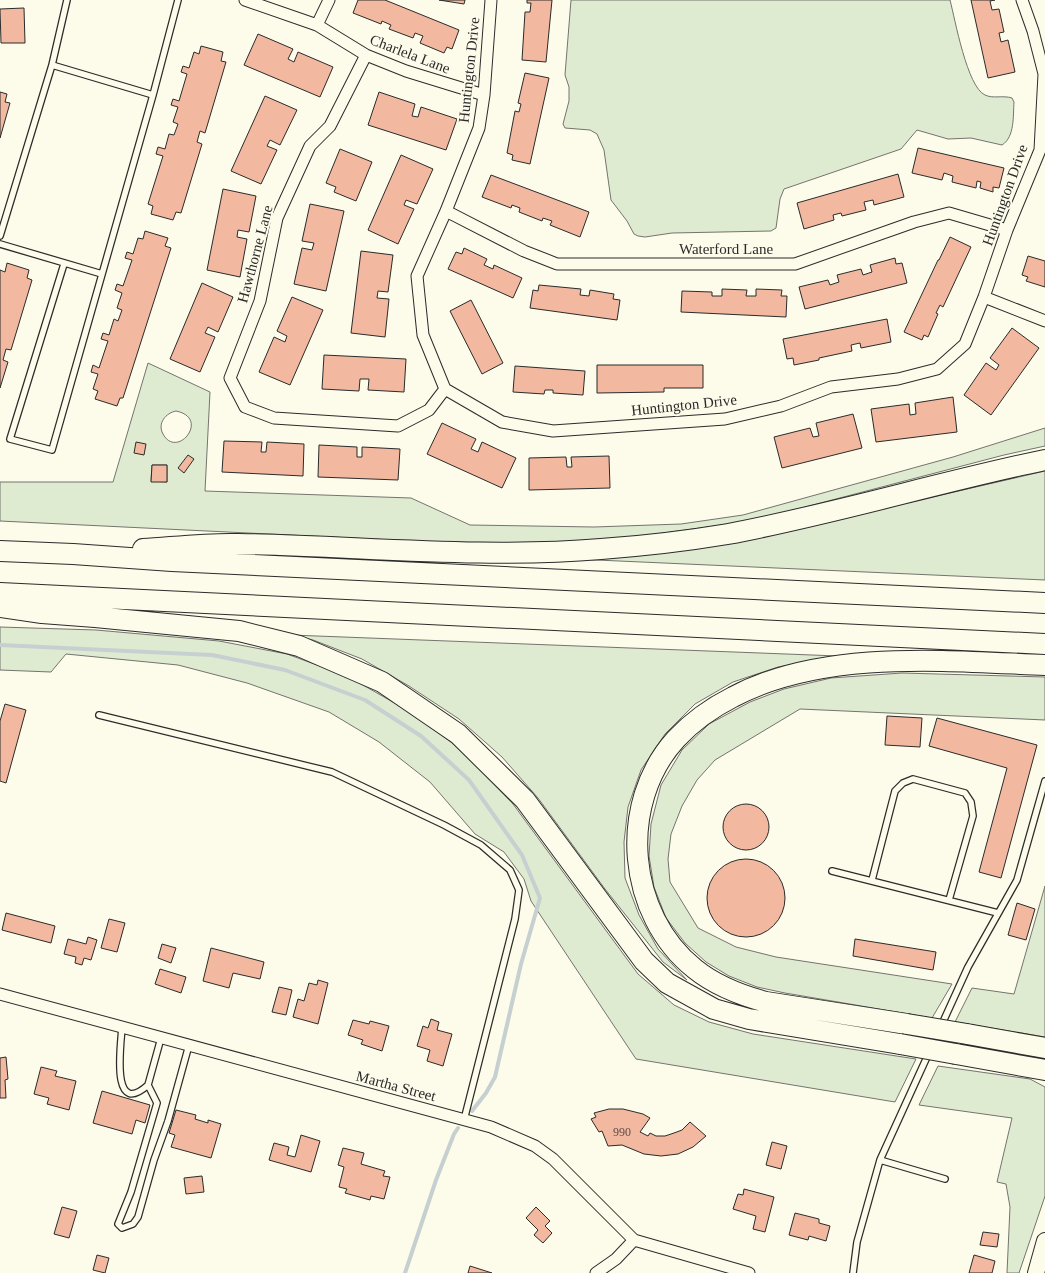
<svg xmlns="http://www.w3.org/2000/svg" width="1045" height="1273" font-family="'Times New Roman',serif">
  <rect width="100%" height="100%" fill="#fdfbea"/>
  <path fill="#deebd1" stroke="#74746e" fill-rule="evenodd" d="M571,0H950C955,19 967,87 985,95C993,99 1003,95 1012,98L1014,102C1013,115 1015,137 1002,145L971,138L948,139L917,130L901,149L784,189L780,199L776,228L771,231L672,233L645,237L638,236L634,234L627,221L611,200L604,150L597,134L590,130L565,128L563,124L569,101V87L565,75Z
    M148,363L210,392L205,491L411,498L470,525L594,527L681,524L743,515L953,457L1045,428V446L1004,455L790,511L737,523L620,539L555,543L434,542L0,521V482H113ZM176,411C211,418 177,460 163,434C157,423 166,413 176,411ZM152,465H167V482L151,481Z
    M1045,471V580L574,559L889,507Z
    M0,627L96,630L219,641L287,654L347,676L407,710L459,748L513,804L638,974L674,1005L709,1022L753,1034L916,1059L895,1102L636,1059L531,901L524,879L504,852L475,834L430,782L379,742L329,712L247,683L178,665L66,654L51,672L0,670Z
    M291,635L838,656L778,667L733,682L695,704L665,734L641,770L628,807L624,842L625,878L639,915L658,949L687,980L663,962L605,889L538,798L502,757L459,719L409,686L362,659L313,640Z
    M902,673L1045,677V720L800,709L715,760L697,780L682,806L671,834L668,859L670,882L698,928L736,947L776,957L952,984L932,1018L785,993L757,987L729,976L706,962L685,943L666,918L654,887L649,856L651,824L661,785L682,750L709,724L750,702L784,689L831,678Z
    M1045,886V1037L955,1022L972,988L1014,994Z
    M938,1066L1030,1079L1045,1087V1196L1019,1273H1007L1010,1207L1006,1184L997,1182L1012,1118L919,1105Z"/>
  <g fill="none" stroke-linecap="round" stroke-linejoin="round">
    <path stroke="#c7d0d0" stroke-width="4" d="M0,645L212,655L285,670L365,700L421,736L469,780L522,855L540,898L521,964L495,1077L486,1093L472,1111
      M405,1273L436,1180L454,1134L458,1128"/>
  </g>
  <path fill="#f2b8a0" stroke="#2b2b2b" d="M358,0H385L459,30L452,49L447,47L444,53L420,43L423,36L415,33L413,38L389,29L391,25L382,21L381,24L353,13Z
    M439,0H465L464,4Z
    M527,0H552L546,62L522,60L525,12H530L531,3H527Z
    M971,0H995L990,1L992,10L999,9L1004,32L999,33L1001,42L1008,40L1015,72L988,78Z
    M24,8L25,43H1L0,9Z
    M258,34L293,49L288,59L294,62L298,52L333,67L320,97L244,65Z
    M201,46L223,52L221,61L226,62L205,133L200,131L197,142L202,144L181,213L176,212L173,220L151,214L153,206L148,204L163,156L156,154L158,147L165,149L169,134L174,135L178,124L173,122L178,107L171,105L173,99L179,101L187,74L181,72L183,66L189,68L194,52L199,54Z
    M525,73L549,78L530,164L512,160L513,155L507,153L515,111L519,112L521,104L518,103Z
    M0,92L7,94L5,102L10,103L0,138Z
    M379,92L415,104L412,116L418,117L421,107L457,119L446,150L368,125Z
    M265,96L297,110L280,145L270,140L267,146L277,150L261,184L231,171Z
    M918,148L1004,168L999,188L993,187V192L980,188L981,182L977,181L976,188L952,182L953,176L944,173L942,180L912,173Z
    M340,149L372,162L356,201L334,192L336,187L326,183Z
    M401,155L433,169L417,204L406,200L404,205L414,209L398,244L368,230Z
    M898,174L904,197L874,205L873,200L864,202L866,210L842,216L841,213L833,215L834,220L804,229L797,203Z
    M491,175L589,212L580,237L550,225L552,221L543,218L542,221L519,212L520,208L512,205L511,208L482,197Z
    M223,189L256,196L249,232L238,230L237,237L247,239L240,277L207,270Z
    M310,204L344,211L326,291L294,284L302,248L312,250L314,243L302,241Z
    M145,231L168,238L165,246L171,248L123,398H120L117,406L95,399L98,391L93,389L98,374L91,372L93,365L99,368L108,341L101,339L103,333L109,335L114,319L118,321L122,310L117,308L122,293L115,290L117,284L123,286L132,260L125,258L127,252L133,254L138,238L143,239Z
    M950,237L971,247L943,307L940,305L936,313L938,314L928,337L924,335L922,340L904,332L938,260H939Z
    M464,248L487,259L484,265L493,269L494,265L522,278L513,298L448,269L456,252L462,254Z
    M361,251L393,255L388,292L378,291L377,298L389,299L385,337L351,333Z
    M1028,256L1045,261V287L1026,281L1028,277L1022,275Z
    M895,258L896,264L902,263L907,283L805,309L799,287L828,280L830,285L839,282L837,275L861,269L863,275L872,272L870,265Z
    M7,263L29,270L27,278L32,280L11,350L6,349L3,360L8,362L0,388V270L5,272Z
    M202,283L233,297L218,332L208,327L205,333L215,337L200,372L170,359Z
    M539,285L581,289L580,295L589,296L590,290L614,294L613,299L620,300L617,320L530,308L533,290L538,291Z
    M722,289L747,290L746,296H756V289L782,290L781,296H787L786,317L681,312L682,291L712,292V296H722Z
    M292,297L323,310L290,385L259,372L274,337L285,342L287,336L277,331Z
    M471,300L503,363L482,374L450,311Z
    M887,319L891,342L861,348L860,343L851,345L852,351L819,358V360L794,365L793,358L787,359L783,339Z
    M1012,328L1039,348L991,415L964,395L986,363L996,370L999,365L990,358Z
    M324,355L406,359L404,392L368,390L369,379H360L359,391L322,389Z
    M597,365H703V388H664V392L597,393Z
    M515,366L585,371L583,395L553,393V390H545L544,394L513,392Z
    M953,397L957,432L876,442L871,409L909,404L910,415L916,414L915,403Z
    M853,414L862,448L782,468L774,437L810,428L813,437L819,436L816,423Z
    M442,423L476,439L471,449L478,452L482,442L516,458L502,488L427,454Z
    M224,441L262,442L261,452H266L267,442L304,444L303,476L222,472Z
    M136,442L146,444L144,455L134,453Z
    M319,445L357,447V457H362V447L400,449L398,480L318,477Z
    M188,455L194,459L184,473L178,468Z
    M609,456L610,488L529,490V458L566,457L567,467H572L571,457Z
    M152,465H167V482H151Z
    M5,704L26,710L6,783L0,781V721Z
    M887,716L922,718L920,747L885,745Z
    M937,718L1037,745L1001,878L979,872L1007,768L929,746Z
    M723 827a23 23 0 1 1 46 0a23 23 0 1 1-46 0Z
    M707 898a39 39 0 1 1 78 0a39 39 0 1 1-78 0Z
    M1017,903L1035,909L1026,940L1008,935Z
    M6,913L55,926L51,943L2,930Z
    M109,919L125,923L117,952L101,948Z
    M88,937L97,940L91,960L84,958L82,965L75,963L76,957L64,954L68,939L86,944Z
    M855,939L936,952L933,970L853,956Z
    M162,944L176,948L171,963L158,958Z
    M211,948L264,962L260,979L233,973L229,988L203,981Z
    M160,969L186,977L181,993L155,984Z
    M318,980L328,983L318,1024L293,1017L298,999L304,1001L309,983L317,985Z
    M279,987L292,990L286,1015L272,1012Z
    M431,1019L439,1022L437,1030L452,1034L443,1066L427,1061L430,1050L417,1046L423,1026L428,1028Z
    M353,1020L369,1024L370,1021L389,1026L382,1051L361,1044L363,1040L348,1035Z
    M6,1057L8,1079L5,1080L6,1098H0V1058Z
    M41,1067L57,1071L55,1076L76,1081L69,1110L47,1104L49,1098L34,1094Z
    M102,1091L150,1105L145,1123L136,1120L132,1134L93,1123Z
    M609,1109H623L643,1114L650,1118L640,1132L648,1136L650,1133L656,1136H665L674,1133L682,1130L690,1122L706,1136L693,1147L678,1154L661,1156L644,1154L622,1145L608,1146L602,1131L599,1132L591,1119L596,1117L594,1113Z
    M176,1110L196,1115L195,1119L208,1123V1120L221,1124L211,1158L171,1147L175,1135L169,1133Z
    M301,1135L320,1141L311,1172L269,1160L274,1143L289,1147L287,1155L295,1157Z
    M772,1142L787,1146L781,1169L766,1165Z
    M343,1148L364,1153L361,1164L385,1171L383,1176L390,1177L384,1199L371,1196L370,1200L345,1193L347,1189L339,1187L344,1167L338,1165Z
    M202,1176L204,1192L186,1194L184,1178Z
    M744,1189L774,1197L765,1232L753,1229L756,1216L733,1209L738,1194L743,1195Z
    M62,1207L77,1211L69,1238L54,1234Z
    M536,1207L550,1221L545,1226L552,1233L543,1243L534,1235L538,1230L526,1218Z
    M795,1213L819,1219V1223L830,1226L826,1241L809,1236L808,1240L789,1235Z
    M983,1232L999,1234L997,1247L980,1245Z
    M97,1255L109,1258L105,1273L93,1270Z
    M974,1255L995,1261L992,1273H969Z
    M470,1266L492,1273H468Z"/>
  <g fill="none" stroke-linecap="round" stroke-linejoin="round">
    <defs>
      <path id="service" d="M67,0L52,65L153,95
        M0,236L52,65
        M0,244L102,274
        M64,264L10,439L52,450L153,95L178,0
        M99,715L332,772L444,825L481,845L510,870L519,890L515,919L464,1120
        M832,871L998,913
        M872,880L895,791L903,783L913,779L965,793L971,802L973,816L949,900
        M122,1027C121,1044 110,1119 148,1085
        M161,1038L148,1085L157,1103L131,1192L118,1224L122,1228L133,1224L138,1217L154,1160L168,1121L189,1045
        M880,1160L945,1179
        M853,1273L857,1242L880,1160L968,967L1017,880L1045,781"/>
      <path id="minor" d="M245,0L317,25L366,55L406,71L484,95
        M491,0L484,95L479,128L446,211L417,276L423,335L445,389L502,422L553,431L725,419L781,406L831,387L898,379L937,369L965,344L984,297L1007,230L1040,150L1044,74L1033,31L1022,0
        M317,25L329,0
        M366,55L330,126L310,146L277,218L260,301L230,378L245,407L274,418L398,426L429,410L445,389
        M446,211L524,251L557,264H795L914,222L949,213L1007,230
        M984,297L1045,321
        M0,994L491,1127L535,1146L553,1159L634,1240L749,1273
        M596,1273L616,1259L634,1240"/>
      <path id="secondary" d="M1036,1273L1045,1241"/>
      <path id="motorway" d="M143,549C175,547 207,543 239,544C359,546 480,559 601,549C643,546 686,541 728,534C835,514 939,482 1045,460
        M0,551L73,554L172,561L1045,603
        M0,593L1045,644
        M0,607L42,613L95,617L239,631L299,646L382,682L458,734L525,800L644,961L667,983L714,1009L749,1019L900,1044
        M907,1024L766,1002C740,995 716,986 695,969C627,915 617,804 676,739C691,723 713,707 733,697C823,649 947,661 1045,665
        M967,1034L1045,1048
        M956,1054L1045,1070"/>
    </defs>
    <use href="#service" stroke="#2b2b2b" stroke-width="8"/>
    <use href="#minor" stroke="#2b2b2b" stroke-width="13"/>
    <use href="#secondary" stroke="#2b2b2b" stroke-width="18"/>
    <use href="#motorway" stroke="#2b2b2b" stroke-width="22"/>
    <use href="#service" stroke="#fdfbea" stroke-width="5.5"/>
    <use href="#minor" stroke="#fdfbea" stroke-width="11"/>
    <use href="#secondary" stroke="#fdfbea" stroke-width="16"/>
    <use href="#motorway" stroke="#fdfbea" stroke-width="20"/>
    <defs>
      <path id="motorway-bridge" d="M907,1024L967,1034
        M900,1044L956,1054"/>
    </defs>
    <use href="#motorway-bridge" stroke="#2b2b2b" stroke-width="22" stroke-linecap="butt"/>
    <use href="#motorway-bridge" stroke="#fdfbea" stroke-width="20"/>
  </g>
  <g text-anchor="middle" stroke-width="4" stroke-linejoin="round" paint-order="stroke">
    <g font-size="12" fill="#5d4e48">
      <text x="622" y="1136">990</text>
    </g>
    <g font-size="15" fill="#2b2b2b" stroke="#fdfbea">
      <text transform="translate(410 54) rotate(21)" y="5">Charlela Lane</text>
      <text transform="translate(469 70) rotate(-84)" y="5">Huntington Drive</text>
      <text transform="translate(1005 195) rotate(-70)" y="5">Huntington Drive</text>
      <text x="726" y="254">Waterford Lane</text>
      <text transform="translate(255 254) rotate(-75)" y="5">Hawthorne Lane</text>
      <text transform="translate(684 405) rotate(-6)" y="5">Huntington Drive</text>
      <text transform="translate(396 1086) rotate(15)" y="5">Martha Street</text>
    </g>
  </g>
</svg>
